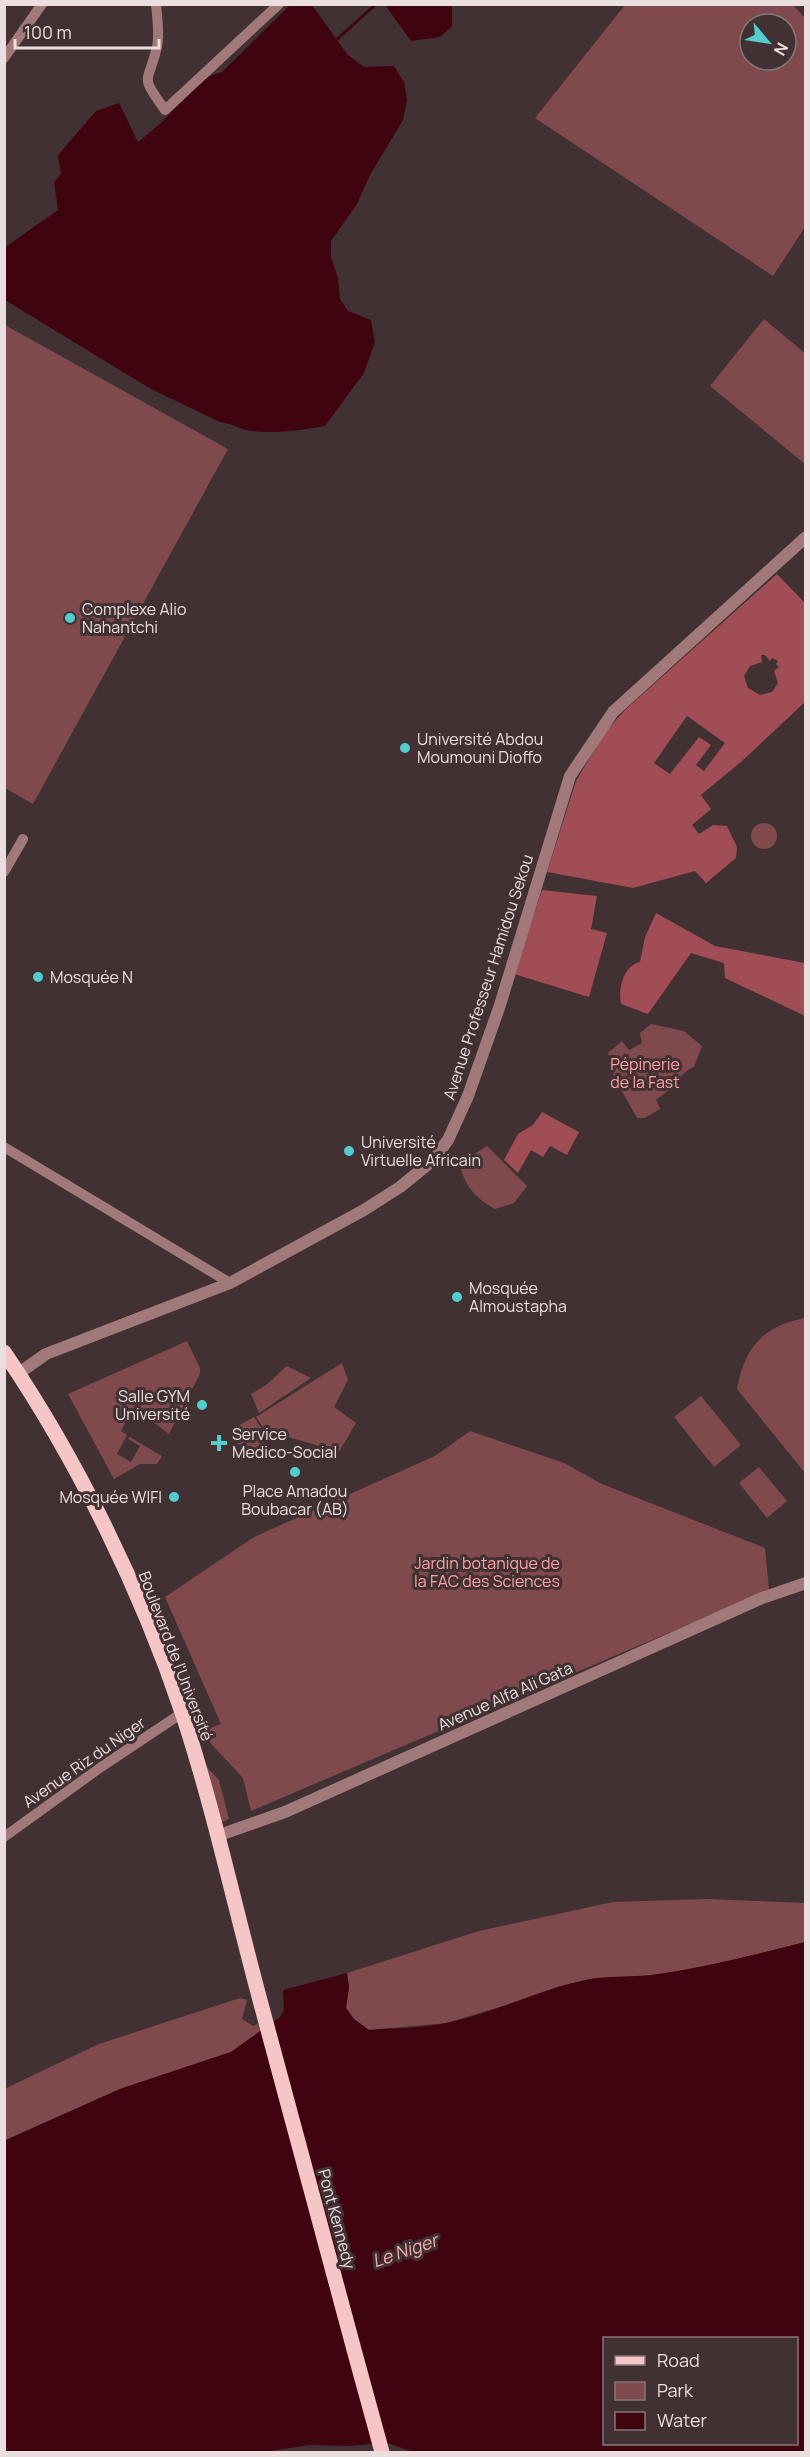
<svg xmlns="http://www.w3.org/2000/svg" width="810" height="2457" font-family="Manrope,sans-serif">
  <rect width="100%" height="100%" fill="#423132"/>
  <path fill="#80494d" fill-rule="evenodd" d="M625,5H793L805,18V227L773,276L535,118ZM750,24H786V60H750Z
    M764,319L805,353V464L710,386Z
    M5,325L228,449L33,804L5,788Z
    M751 836a13 13 0 1 1 26 0a13 13 0 1 1-26 0Z
    M651,1024L684,1031L702,1046L694,1067C678,1073 672,1092 656,1099L660,1109L645,1118H637L614,1077L608,1053L622,1041L629,1050L642,1043L640,1033Z
    M487,1146L527,1186L514,1203L495,1209C478,1200 467,1189 461,1170L469,1157Z
    M805,1318H806L805,1473L737,1389C745,1347 763,1326 805,1318Z
    M187,1341L200,1368V1374L169,1434L148,1418L142,1421L130,1414L121,1431L127,1435L117,1454L131,1462L140,1446L128,1439L130,1437L162,1456L157,1464H140L114,1479L68,1394Z
    M342,1363L348,1380L334,1407L356,1423L339,1452L265,1430L256,1417Z
    M287,1366L311,1378L259,1413L251,1394L266,1385Z
    M701,1396L741,1445L714,1467L674,1417Z
    M254,1417L266,1435L263,1460L231,1439L230,1430Z
    M470,1431L564,1463L602,1484L765,1548L769,1590L251,1811L243,1778L200,1732L221,1724L165,1597L254,1537L435,1456Z
    M759,1467L787,1501L767,1518L739,1483Z
    M204,1766H206L219,1780L229,1819L219,1823Z
    M706,1899L805,1903V1942L730,1961L656,1975L594,1978L560,1986L523,2000L446,2023L369,2030L354,2019L346,2008L349,1987L347,1973L479,1931L613,1902Z
    M240,1998L247,2000L242,2019L253,2026L258,2024L260,2031L231,2052L120,2089L5,2140L4,2089L99,2044Z"/>
  <path fill="#a04d55" fill-rule="evenodd" d="M777,574L805,603V702L742,761L701,795L711,809L692,825L699,834L713,825L727,826L737,847L736,858L706,883L695,871L633,888L547,872L576,781L606,731L626,709ZM761,655H765L770,661L772,658L778,661L776,664L779,667L774,671L778,683L772,692L760,695L748,688L744,676L750,666L762,662ZM687,716L725,743L704,771L696,765L711,745L699,737L670,774L654,763Z
    M542,890L597,896L591,929L607,933L589,997L514,974Z
    M656,913L715,946L805,963V1016L725,978L724,963L691,953L648,1014L621,1004C618,989 623,966 640,962L645,937Z
    M542,1112L579,1132L567,1155L550,1146L543,1157L531,1150L518,1173L504,1160L518,1134L533,1125Z"/>
  <path fill="#3f0410" fill-rule="evenodd" d="M290,5H312L347,54L364,67L394,66L404,82L407,100L403,120L370,175L357,204L331,241V257L338,278L340,299L348,311L371,320L375,342L364,373L325,426C302,430 275,434 252,431C241,430 231,423 220,422L151,389L5,300L4,248L58,210L54,182L61,174L58,155L96,111L119,103L138,142L162,122L204,78L222,72Z
    M385,5H452V26L440,37L411,41Z
    M805,1942V2452H413L388,2443L345,2446L309,2445L265,2452H5L4,2141L120,2089L231,2052L280,2017L284,2010L283,1990L347,1973L349,1987L346,2008L354,2019L369,2030C395,2028 421,2028 446,2023C494,2013 538,1990 586,1980C610,1975 634,1978 658,1974C708,1967 757,1954 805,1942ZM604,2338H796V2444H604Z"/>
  <g fill="none" stroke-linecap="round" stroke-linejoin="round">
    <path stroke="#3f0410" stroke-width="3" d="M335,41L376,4"/>
    <path stroke="#a1797b" stroke-width="10" d="M156,4C157,18 160,33 157,47C148,85 139,74 165,110L279,4
      M4,58L42,4
      M4,872L23,839
      M4,1147L230,1283
      M4,1837L101,1767L182,1713"/>
    <path stroke="#a1797b" stroke-width="12" d="M19,1373L46,1354L230,1283L364,1210L400,1187L432,1161L448,1140L468,1096L500,1005L570,776L613,712L806,537
      M217,1836L285,1812L762,1598L806,1583"/>
    <path stroke="#f6c5c7" stroke-width="15" d="M4,1352C78,1461 141,1590 183,1715C214,1810 235,1908 261,2004C301,2154 341,2303 382,2452"/>
  </g>
  <g fill="#52cdce" stroke="#423132" stroke-width="2">
    <circle cx="70" cy="618" r="6"/>
    <circle cx="405" cy="748" r="6"/>
    <circle cx="38" cy="977" r="6"/>
    <circle cx="349" cy="1151" r="6"/>
    <circle cx="457" cy="1297" r="6"/>
    <circle cx="202" cy="1405" r="6"/>
    <path d="M216 1434h6v6h6v6h-6v6h-6v-6h-6v-6h6z"/>
    <circle cx="295" cy="1472" r="6"/>
    <circle cx="174" cy="1497" r="6"/>
  </g>
  <g text-anchor="middle" stroke-width="6" stroke-linejoin="round" paint-order="stroke">
    <g font-size="16" fill="#eadede" stroke="#423132" text-anchor="start">
      <text x="82" y="615">Complexe Alio<tspan x="82" dy="18">Nahantchi</tspan></text>
      <text x="417" y="745">Université Abdou<tspan x="417" dy="18">Moumouni Dioffo</tspan></text>
      <text x="50" y="983">Mosquée N</text>
      <text x="361" y="1148">Université<tspan x="361" dy="18">Virtuelle Africain</tspan></text>
      <text x="469" y="1294">Mosquée<tspan x="469" dy="18">Almoustapha</tspan></text>
      <text x="190" y="1402" text-anchor="end">Salle GYM<tspan x="190" dy="18">Université</tspan></text>
      <text x="232" y="1440">Service<tspan x="232" dy="18">Medico-Social</tspan></text>
      <text x="295" y="1497" text-anchor="middle">Place Amadou<tspan x="295" dy="18">Boubacar (AB)</tspan></text>
      <text x="162" y="1503" text-anchor="end">Mosquée WIFI</text>
    </g>
    <g font-size="16" fill="#eadede" stroke="#423132">
      <text transform="translate(488 977) rotate(-72)" y="6">Avenue Professeur Hamidou Sekou</text>
      <text transform="translate(176 1656) rotate(69)" y="6">Boulevard de l'Université</text>
      <text transform="translate(505 1696) rotate(-24)" y="6">Avenue Alfa Ali Gata</text>
      <text transform="translate(84 1762) rotate(-35)" y="6">Avenue Riz du Niger</text>
      <text transform="translate(337 2219) rotate(75)" y="6">Pont Kennedy</text>
    </g>
    <g font-size="16" fill="#fea0a6" stroke="#423132">
      <text x="645" y="1070">Pépinerie<tspan x="645" dy="18">de la Fast</tspan></text>
      <text x="487" y="1569">Jardin botanique de<tspan x="487" dy="18">la FAC des Sciences</tspan></text>
    </g>
    <g font-size="18" font-style="italic" fill="#f3acaf" stroke="#423132">
      <text transform="translate(405 2251) rotate(-19)" y="6">Le Niger</text>
    </g>
  </g>
  <rect width="810" height="2457" fill="none" stroke="#eadede" stroke-width="12"/>
  <rect x="603" y="2337" width="195" height="108" fill="#423132" stroke="#857677" stroke-width="1.5"/>
  <rect x="615" y="2356" width="30" height="9" fill="#f6c5c7" stroke="#857677" stroke-width="1.5"/>
  <text x="657" y="2367" font-size="18" fill="#eadede">Road</text>
  <rect x="615" y="2382" width="30" height="18" fill="#80494d" stroke="#857677" stroke-width="1.5"/>
  <text x="657" y="2397" font-size="18" fill="#eadede">Park</text>
  <rect x="615" y="2412" width="30" height="18" fill="#3f0410" stroke="#857677" stroke-width="1.5"/>
  <text x="657" y="2427" font-size="18" fill="#eadede">Water</text>
  <g transform="translate(768 42) rotate(119)"><circle r="28" fill="#423132" stroke="#857677" stroke-width="1.5"/>
  <path d="M0-4.5L10 22L0 15L-10 22Z" fill="#52cdce"/>
  <text y="-9" font-size="16" font-weight="bold" text-anchor="middle" fill="#eadede">N</text>
  </g>
  <path d="M15 39v9h144v-9" fill="none" stroke="#eadede" stroke-width="3"/>
  <text x="24" y="39" font-size="18" fill="#eadede" stroke="#423132" stroke-width="4.5" paint-order="stroke">100 m</text>
</svg>
